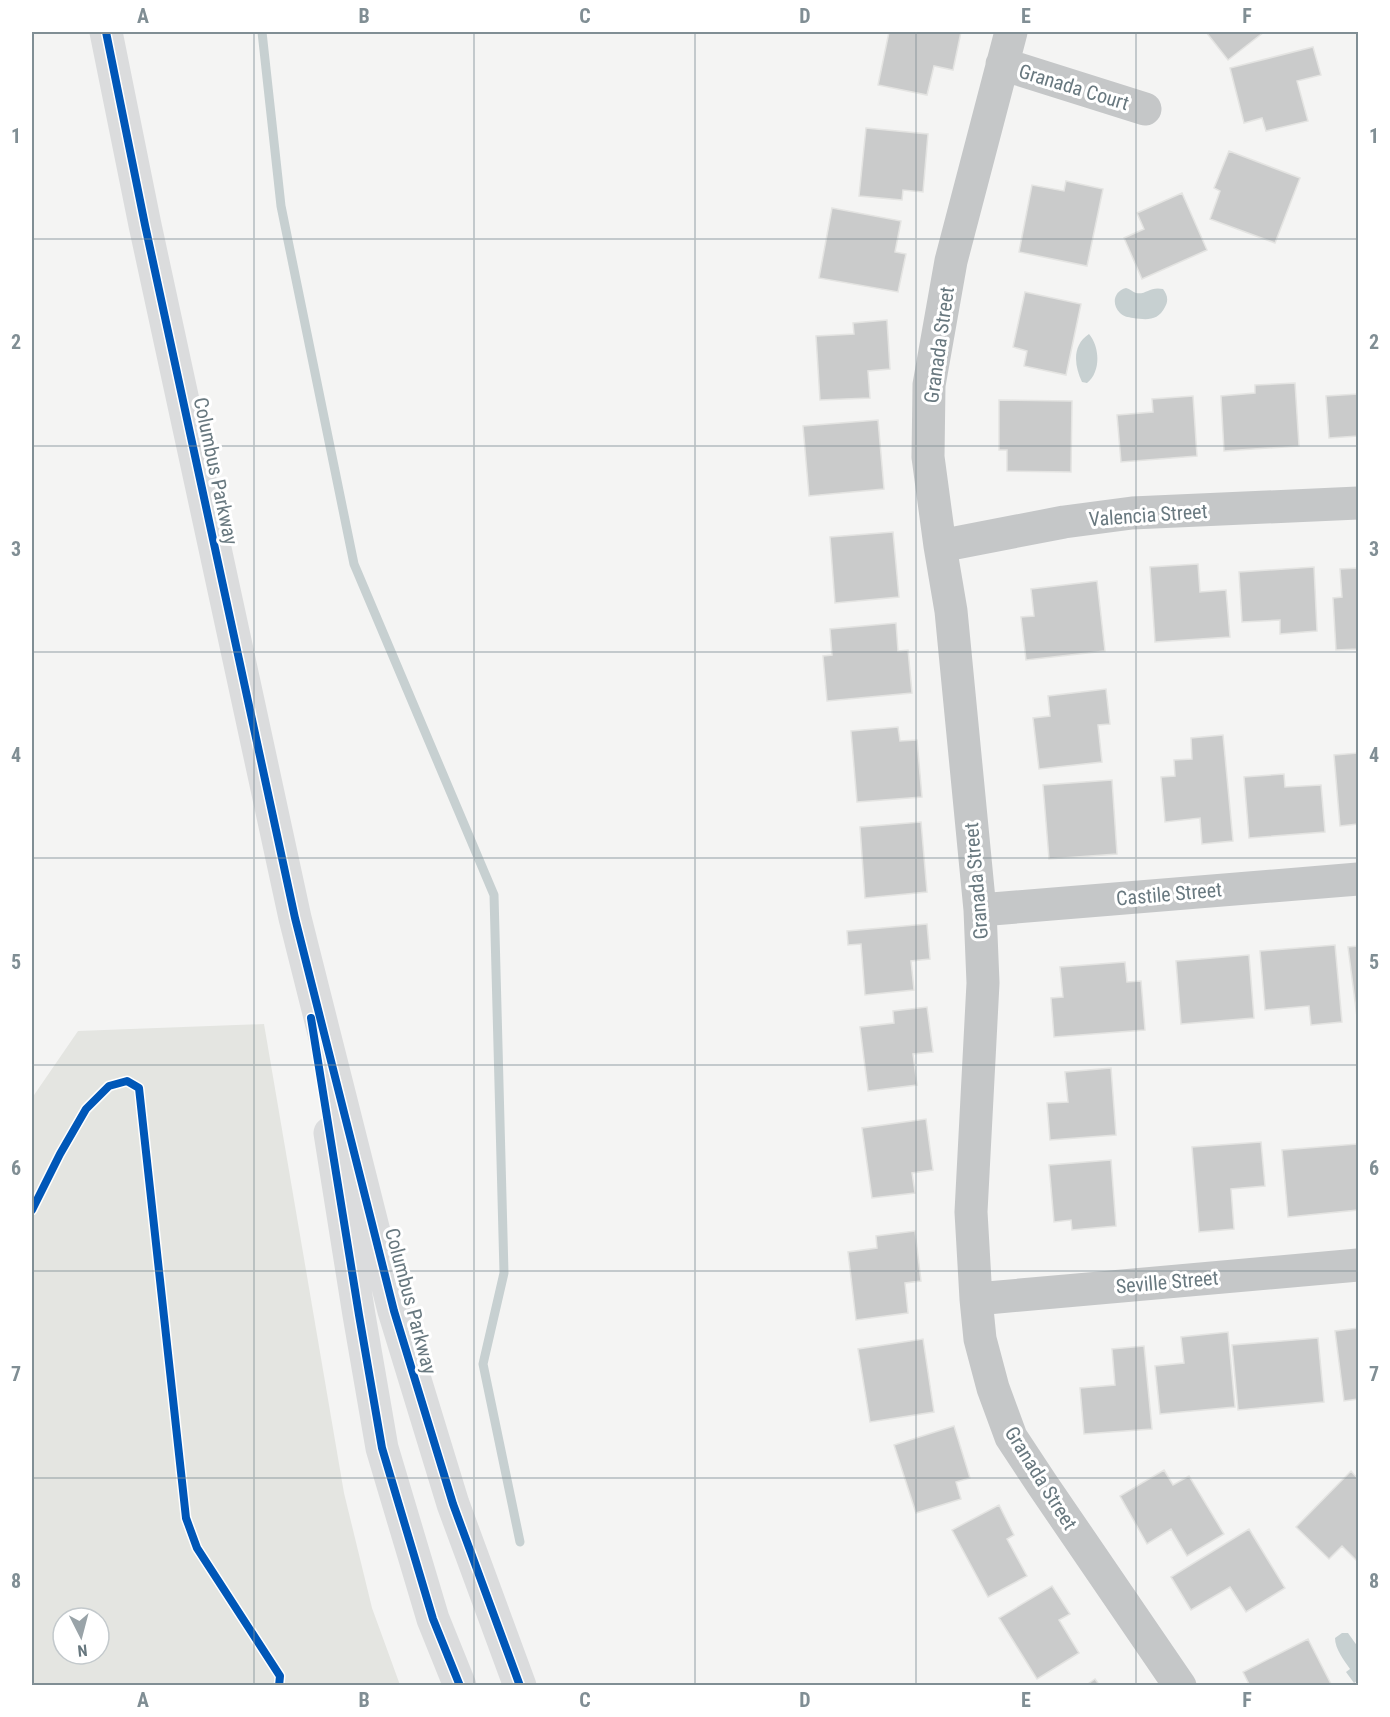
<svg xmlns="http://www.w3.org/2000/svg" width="1390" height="1717" font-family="'Roboto Condensed',sans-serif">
  <rect width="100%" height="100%" fill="#f4f4f3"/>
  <path fill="#e4e5e1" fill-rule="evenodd" d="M264,1024L344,1493L372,1608L400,1685H32V1098L78,1031ZM63,1618H99V1654H63Z"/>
  <path fill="#c7d0d1" d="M1126,288C1130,289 1133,292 1136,293C1146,295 1150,286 1163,289C1167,294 1169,300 1165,307C1158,321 1147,320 1133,318C1128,317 1124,317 1120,313C1111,304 1114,291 1126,288Z
    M1089,334C1100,347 1101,372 1087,383L1082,382C1074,365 1072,345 1089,334Z
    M1342,1633H1348L1358,1647V1680L1354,1683L1346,1672L1350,1669C1344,1660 1335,1649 1335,1638Z"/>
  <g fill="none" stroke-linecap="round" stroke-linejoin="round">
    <path stroke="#c7d0d1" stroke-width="9" d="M262,32L281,206L354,564L494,895L504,1273L483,1364L520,1542"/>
  </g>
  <path fill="#cacbcb" stroke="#e4e4e2" stroke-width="1.5" d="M889,32H961L953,70L934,66L927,95L878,85Z
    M1206,32H1264L1228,60Z
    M1313,47L1321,75L1297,81L1308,121L1266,131L1262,118L1244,123L1230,68Z
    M866,128L928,134L923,192L903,190L902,200L859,196Z
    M1229,151L1300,178L1275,243L1210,219L1220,191L1214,188Z
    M1066,181L1103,189L1087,266L1019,252L1032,185L1064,191Z
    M1182,193L1207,250L1142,279L1124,238L1144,229L1137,213Z
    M832,208L901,221L895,252L906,254L898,292L819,278Z
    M1025,292L1081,304L1066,375L1024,366L1027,351L1013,347Z
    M887,320L890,369L868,371L870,398L820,400L816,336L854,334L853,323Z
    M1295,383L1299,446L1224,451L1221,396L1255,393V385Z
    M1358,394V436L1329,438L1326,396Z
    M1193,396L1197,456L1121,462L1117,415L1153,412L1152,399Z
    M999,400L1072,401L1071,472L1007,471V450H999Z
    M878,420L884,489L809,496L803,426Z
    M893,532L899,597L835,603L830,537Z
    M1198,564L1200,592L1226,590L1230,637L1155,642L1150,567Z
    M1314,567L1317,631L1280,634V620L1242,622L1239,572Z
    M1358,568V649L1336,650L1333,598L1342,597L1340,569Z
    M1097,581L1105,651L1026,660L1021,617L1034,616L1031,589Z
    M896,623L898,651L908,650L912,693L827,701L823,656L832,655L830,629Z
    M1106,689L1110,724L1098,725L1102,762L1039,769L1033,718L1050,716L1048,696Z
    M898,727L900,741L917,740L922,797L857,802L851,731Z
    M1223,735L1233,841L1202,844L1200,818L1165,822L1161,777L1175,776L1174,760L1192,759L1191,738Z
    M1358,753V824L1340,826L1334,755Z
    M1284,774L1285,787L1321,785L1325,832L1249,838L1244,777Z
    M1112,780L1117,854L1049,859L1043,785Z
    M921,822L927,892L865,898L860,827Z
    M927,924L930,959L911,961L914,990L865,995L861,944L848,945L847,931Z
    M1335,945L1342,1022L1311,1025L1309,1006L1265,1010L1260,951Z
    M1358,946V1017H1357L1348,947Z
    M1249,955L1254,1018L1181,1024L1176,961Z
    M1125,962L1127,982L1141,981L1145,1030L1054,1037L1051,998L1063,997L1060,967Z
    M927,1007L933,1052L913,1054L917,1085L868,1091L860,1027L894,1023L893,1011Z
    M1111,1068L1116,1135L1050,1140L1047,1103L1068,1102L1065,1072Z
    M926,1119L933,1170L912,1173L915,1193L872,1198L862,1128Z
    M1261,1142L1265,1186L1231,1189L1234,1229L1199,1232L1192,1147Z
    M1357,1144L1358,1166V1210L1288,1217L1282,1150Z
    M1111,1160L1116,1226L1072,1230L1071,1220L1054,1222L1049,1165Z
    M915,1231L921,1281L905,1283L908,1313L856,1320L848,1252L877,1248L876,1236Z
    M1358,1328V1399L1344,1401L1335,1331Z
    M1228,1332L1235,1407L1160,1414L1155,1366L1184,1363L1181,1337Z
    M1318,1338L1324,1402L1238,1410L1232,1345Z
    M923,1339L934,1412L870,1422L858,1349Z
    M1144,1346L1152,1429L1084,1434L1080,1388L1115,1385L1112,1349Z
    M954,1426L970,1478L956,1482L961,1499L916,1513L894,1445Z
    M1164,1470L1173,1485L1189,1476L1224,1534L1187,1556L1171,1529L1147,1544L1120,1496Z
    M1351,1471L1358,1479V1562L1342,1546L1329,1559L1296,1527Z
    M999,1505L1014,1535L1007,1539L1027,1576L988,1597L952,1530Z
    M1249,1529L1285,1588L1246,1612L1230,1587L1191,1610L1171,1577Z
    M1052,1586L1070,1614L1059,1620L1079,1653L1037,1679L999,1618Z
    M1308,1639L1332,1686H1250L1243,1672Z
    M1095,1679L1100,1686H1085Z"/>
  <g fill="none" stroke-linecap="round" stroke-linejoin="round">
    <path stroke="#c5c7c8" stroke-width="33" d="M1011,32L951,261L929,385L928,457L940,546L951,611L980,910L983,983L971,1212L976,1299L980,1339L993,1388L1011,1437L1042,1484L1180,1686
      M1002,64L1145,109
      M940,546L1064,522L1132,513L1358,503
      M980,910L1358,879
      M976,1299L1358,1265"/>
    <path stroke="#dbdcdd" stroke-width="33" d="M106,32L145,225L295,918L394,1311L453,1504L520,1686
      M330,1133L359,1315L382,1448L433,1619L460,1686"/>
    <defs>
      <path id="cycleway" d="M106,32L145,225L295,918L394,1311L453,1504L520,1686
        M311,1018L359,1315L382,1448L433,1619L460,1686
        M32,1210L60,1154L86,1109L109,1086L127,1081L139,1088L186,1518L197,1548L280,1676L279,1686"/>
    </defs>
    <use href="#cycleway" stroke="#fff" stroke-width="11"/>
    <use href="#cycleway" stroke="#0057b8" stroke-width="8"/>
  </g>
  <path fill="none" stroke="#808e94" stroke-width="1.5" stroke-opacity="0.55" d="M254,32V1686M474,32V1686M695,32V1686M916,32V1686M1136,32V1686M32,239H1358M32,446H1358M32,652H1358M32,858H1358M32,1065H1358M32,1271H1358M32,1478H1358"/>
  <g text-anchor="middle" stroke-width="6" stroke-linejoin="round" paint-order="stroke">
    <g font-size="20" fill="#68787f" stroke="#fff">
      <text transform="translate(1074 87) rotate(17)" y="7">Granada Court</text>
      <text transform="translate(939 345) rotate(-82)" y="7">Granada Street</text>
      <text transform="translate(216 471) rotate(78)" y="7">Columbus Parkway</text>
      <text transform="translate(1148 515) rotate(-4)" y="7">Valencia Street</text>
      <text transform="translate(976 881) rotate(-95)" y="7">Granada Street</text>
      <text transform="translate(1169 894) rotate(-5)" y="7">Castile Street</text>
      <text transform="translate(1167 1282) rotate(-5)" y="7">Seville Street</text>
      <text transform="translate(411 1301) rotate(75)" y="7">Columbus Parkway</text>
      <text transform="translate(1041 1478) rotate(58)" y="7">Granada Street</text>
    </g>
  </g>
  <rect width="1390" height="1717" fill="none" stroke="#ffffff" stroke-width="66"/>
  <g transform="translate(81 1636) rotate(174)"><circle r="28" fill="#ffffff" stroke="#c3c9cc" stroke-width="1.5"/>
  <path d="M0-4.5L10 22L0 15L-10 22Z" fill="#99a3a8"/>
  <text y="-9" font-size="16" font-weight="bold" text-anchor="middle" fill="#68787f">N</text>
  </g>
  <rect x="33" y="33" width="1324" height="1651" fill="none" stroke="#808e94" stroke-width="2"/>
  <g font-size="20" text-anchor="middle" font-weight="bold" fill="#808e94">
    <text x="143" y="23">A</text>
    <text x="364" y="23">B</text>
    <text x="585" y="23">C</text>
    <text x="805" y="23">D</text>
    <text x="1026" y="23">E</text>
    <text x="1247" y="23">F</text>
    <text x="16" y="143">1</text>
    <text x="1374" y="143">1</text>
    <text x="16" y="349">2</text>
    <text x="1374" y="349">2</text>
    <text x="16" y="556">3</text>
    <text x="1374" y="556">3</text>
    <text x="16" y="762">4</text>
    <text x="1374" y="762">4</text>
    <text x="16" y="969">5</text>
    <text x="1374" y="969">5</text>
    <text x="16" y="1175">6</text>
    <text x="1374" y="1175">6</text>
    <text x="16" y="1381">7</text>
    <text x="1374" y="1381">7</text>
    <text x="16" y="1588">8</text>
    <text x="1374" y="1588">8</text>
    <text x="143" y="1707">A</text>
    <text x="364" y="1707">B</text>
    <text x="585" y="1707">C</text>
    <text x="805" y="1707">D</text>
    <text x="1026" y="1707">E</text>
    <text x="1247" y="1707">F</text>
  </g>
</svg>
